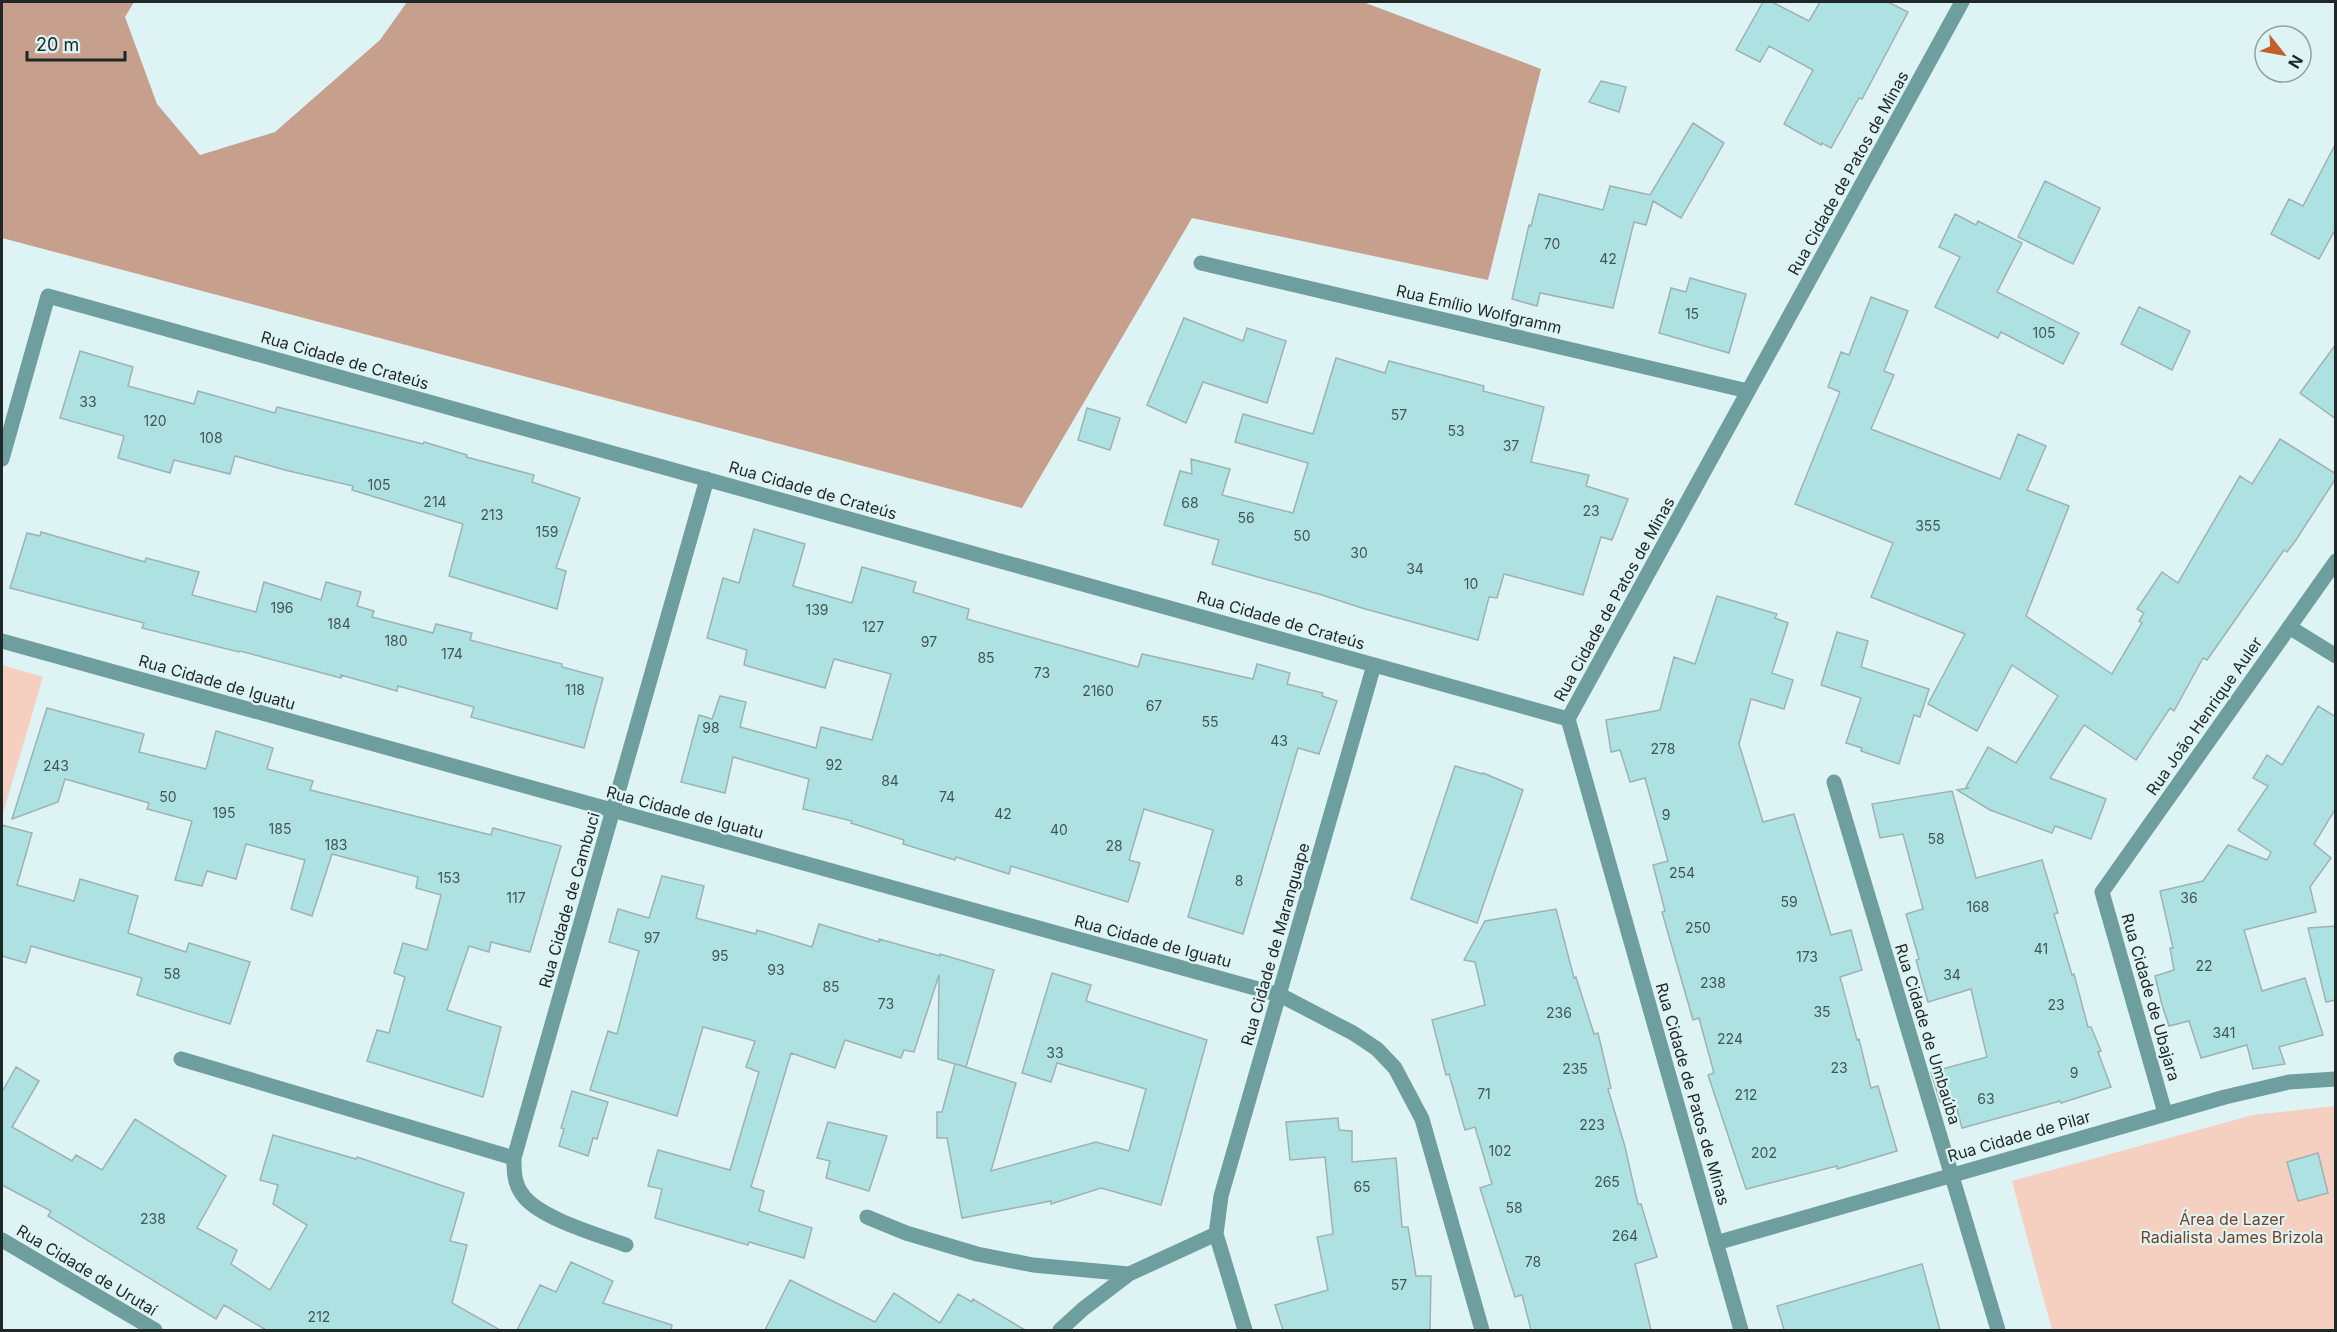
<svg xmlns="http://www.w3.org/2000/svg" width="2337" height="1332" font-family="Inter,sans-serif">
  <rect width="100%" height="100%" fill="#def3f3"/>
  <path fill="#f5d0c0" d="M2,665L43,677L2,817Z
    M2335,1106V1330H2052L2012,1181L2253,1115Z"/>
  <path fill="#c69f8d" d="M2,2H134L125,17L157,104L200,155L275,132L380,40L407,2H1363L1541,69L1488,280L1192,218L1022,508L2,238Z"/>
  <path fill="#aee2e2" stroke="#9eb2b2" stroke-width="1.5" d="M1763,2H1772L1809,21L1820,2H1888L1908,12L1862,99L1859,98L1831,148L1822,143L1821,145L1784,124L1813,70L1769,46L1760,62L1736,50Z
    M1601,81L1626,87L1619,112L1589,102Z
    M1693,123L1724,143L1681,218L1653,201L1646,225L1634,222L1613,308L1540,293L1537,306L1512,299L1529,225L1531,226L1539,194L1603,210L1610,186L1650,195Z
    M2336,143V228L2319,259L2271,234L2289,199L2303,206Z
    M2045,181L2100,208L2073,264L2018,237Z
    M1955,214L1976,225L1978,221L2022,243L1997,292L2079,333L2063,364L2001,332L1998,338L1935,307L1960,257L1939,247Z
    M1690,278L1746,294L1729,353L1659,333L1671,288L1686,292Z
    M1871,297L1908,311L1884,371L1894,375L1871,429L2000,479L2018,434L2046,446L2027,490L2069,506L2026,616L2112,674L2142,623L2139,621L2144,613L2137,609L2162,572L2178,583L2240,476L2252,484L2280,439L2336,474V478L2296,540L2287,552L2284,550L2207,660L2203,658L2174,711L2170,708L2136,760L2084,725L2050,778L2106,799L2091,839L2055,826L2052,833L1990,810L1957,790L1969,788L1966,787L1988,747L2016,763L2058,696L2012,665L1977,731L1928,704L1965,634L1871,597L1893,543L1795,504L1840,392L1828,387L1841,352L1849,355Z
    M2139,307L2190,331L2172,370L2121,344Z
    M1184,318L1243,341L1247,328L1286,341L1267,403L1203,382L1186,423L1147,405Z
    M2336,344V419L2300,393Z
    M80,351L133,367L128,386L194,404L198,391L275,413L277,407L423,444L424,442L467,455L466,457L534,475L532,482L580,498L556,568L566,571L557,609L449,576L463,524L352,490L353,486L285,470L235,456L230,474L174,460L170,473L118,458L124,436L60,418Z
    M1336,358L1385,373L1389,361L1484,386L1483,391L1544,407L1531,462L1589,475L1586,486L1628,499L1612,540L1601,537L1583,595L1504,574L1497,598L1489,597L1478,640L1362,608L1322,595L1212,564L1219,540L1164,525L1180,471L1192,474L1191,459L1230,469L1222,495L1293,513L1308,463L1235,442L1243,414L1313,434Z
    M1087,408L1120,418L1110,450L1078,440Z
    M754,529L805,544L793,586L852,603L862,567L916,582L913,592L969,609L967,619L1023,635L1138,667L1142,654L1253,679L1257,664L1290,673L1287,684L1323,693L1322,696L1337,701L1319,754L1298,748L1243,934L1188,917L1213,830L1144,809L1129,860L1140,863L1128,902L1011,866L1009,874L956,857L955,860L903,844L904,840L851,823L852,821L803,809L809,779L733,757L725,793L681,782L699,715L712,719L720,696L746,702L740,727L816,748L821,727L872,740L891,674L834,659L825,688L744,665L747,650L707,638L723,578L739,583Z
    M41,532L145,562L146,558L199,572L192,595L256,612L264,582L321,600L326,582L361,592L357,606L374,611L372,617L433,633L436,624L472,633L470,640L562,664V667L603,678L584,748L471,717L474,707L398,686L397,691L341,675V678L240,651L239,652L142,628L144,623L10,588L27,533L40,536Z
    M1717,596L1777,614L1775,618L1788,623L1772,673L1793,680L1784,709L1751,699L1739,744L1763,822L1794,814L1831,935L1851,930L1862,970L1840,977L1857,1040L1859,1039L1871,1088L1878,1086L1897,1151L1837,1169V1166L1746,1189L1708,1075L1714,1073L1699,1018L1693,1020L1662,912L1665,911L1653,865L1668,861L1645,778L1630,782L1620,750L1611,752L1606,720L1660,710L1674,657L1695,664Z
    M1837,632L1868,641L1861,667L1929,689L1920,717L1914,715L1899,764L1861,751L1862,748L1846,743L1861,698L1821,685Z
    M2318,706L2336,717V808L2314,844L2331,858L2310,887L2316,912L2244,930L2262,991L2305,978L2323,1035L2279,1047L2285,1064L2253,1069L2247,1045L2201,1058L2189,1021L2169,1026L2162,1005L2155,976L2174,970L2170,948H2173L2160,891L2203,881L2228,845L2267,860L2271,852L2238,830L2268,786L2253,778L2267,755L2282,765Z
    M47,708L144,734L139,752L206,769L216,731L273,748L267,769L313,781L310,790L491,835L493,828L561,846L530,952L491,942L489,952L469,946L447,1010L501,1027L483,1097L367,1061L377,1030L389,1033L405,977L394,973L403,943L427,950L441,895L416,888L418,877L332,854L312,916L291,909L305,860L246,844L236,879L207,871L202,886L175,880L192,821L147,809L149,803L65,779L58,802L12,819Z
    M1455,766L1482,774L1483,773L1523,790L1477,923L1411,899Z
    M1952,791L1976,878L2042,860L2058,913L2054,914L2072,975L2074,974L2088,1027H2091L2101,1051L2098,1052L2111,1087L2061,1103L2060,1101L1962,1128L1954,1098L1940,1102L1931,1072L1987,1057L1971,989L1928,1002L1916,960L1919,959L1906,914L1923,909L1903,834L1880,838L1872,804Z
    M2,825L32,833L17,885L74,901L80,879L138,896L128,933L186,952L189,943L250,962L230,1024L137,995L142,978L31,946L26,963L2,956Z
    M662,876L704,886L696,918L756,934L757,930L812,947L819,924L879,942V939L940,956V954L994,970L966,1067L956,1064L1016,1083L991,1171L1096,1142L1129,1151L1146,1089L1057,1063L1051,1082L1022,1073L1052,973L1091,985L1086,1001L1207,1040L1161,1205L1101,1188L1051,1204V1201L962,1218L947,1138H937V1112H942L955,1064L938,1059L939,975L914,1052L904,1050L901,1058L845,1040L835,1068L791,1053L751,1187L764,1191L759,1211L812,1228L804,1258L749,1242L748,1245L655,1218L662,1189L648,1186L658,1150L730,1170L759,1072L746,1067L755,1041L703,1027L677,1116L590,1090L608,1031L617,1034L639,951L609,942L618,909L649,918Z
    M1556,909L1574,978L1576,977L1594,1034L1598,1033L1611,1088L1608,1089L1625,1147L1638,1204H1641L1657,1257L1635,1264L1651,1330H1531L1522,1295L1515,1297L1480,1188L1492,1184L1475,1127L1465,1130L1449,1074L1446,1075L1432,1020L1485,1005L1475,962L1464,960L1485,921Z
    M2336,926V1000L2326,1002L2308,928Z
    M16,1067L39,1081L12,1127L72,1161L76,1155L102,1170L135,1119L226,1176L197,1228L237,1250L231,1264L270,1290L307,1225L273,1204L278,1185L260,1180L273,1135L356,1159L357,1157L464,1193L450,1241L467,1245L452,1303L500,1330H266L224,1305L216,1319L48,1216L51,1211L2,1185V1092Z
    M572,1091L608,1102L597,1139L593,1138L588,1156L559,1146L564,1129L561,1128Z
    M1338,1118L1339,1130L1352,1131V1162L1396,1158L1402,1227H1408L1416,1276H1431L1430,1330H1283L1275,1305L1328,1290L1317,1237L1333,1234L1325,1157L1290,1160L1286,1122Z
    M828,1122L887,1136L869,1191L826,1178L830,1161L817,1158Z
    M2318,1153L2328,1193L2298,1201L2287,1162Z
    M571,1262L613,1281L603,1303L672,1325L671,1330H517L540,1285L556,1292Z
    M1922,1264L1940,1330H1784L1777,1306Z
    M790,1280L875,1322L894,1293L940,1323L958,1294L972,1302L973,1299L1025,1330H765Z"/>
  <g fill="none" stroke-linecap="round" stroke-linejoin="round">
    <path stroke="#6e9e9e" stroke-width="15" d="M1201,263L1748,391
      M2,459L48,296L1568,719
      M2289,627L2336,656
      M2,641L1280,995L1353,1033L1377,1049L1395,1068L1422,1119L1482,1330
      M1834,782L1998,1330
      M181,1059L514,1158
      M2165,1113L2102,892L2336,561
      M867,1217L906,1233L977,1254L1033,1265L1129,1274L1216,1234
      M2,1240L155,1330
      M1716,1243L2225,1097L2289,1082L2336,1079
      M626,1245C599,1235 538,1218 522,1194C514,1183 514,1171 514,1158L707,479
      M1060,1330L1083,1309L1129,1274
      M1245,1330L1216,1234L1221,1196L1374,665
      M1741,1330L1568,719L1962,2"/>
  </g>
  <g text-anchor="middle" stroke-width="4.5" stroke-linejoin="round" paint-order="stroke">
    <g font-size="14" fill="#435656">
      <text x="1552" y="249">70</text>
      <text x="1608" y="264">42</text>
      <text x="1692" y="319">15</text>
      <text x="2044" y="338">105</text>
      <text x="88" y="407">33</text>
      <text x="1399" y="420">57</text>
      <text x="155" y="426">120</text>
      <text x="1456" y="436">53</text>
      <text x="211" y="443">108</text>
      <text x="1511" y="451">37</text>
      <text x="379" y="490">105</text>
      <text x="435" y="507">214</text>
      <text x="1190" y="508">68</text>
      <text x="1591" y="516">23</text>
      <text x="492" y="520">213</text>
      <text x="1246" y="523">56</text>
      <text x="1928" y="531">355</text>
      <text x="547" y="537">159</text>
      <text x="1302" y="541">50</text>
      <text x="1359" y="558">30</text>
      <text x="1415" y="574">34</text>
      <text x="1471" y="589">10</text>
      <text x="282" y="613">196</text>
      <text x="817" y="615">139</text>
      <text x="339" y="629">184</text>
      <text x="873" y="632">127</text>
      <text x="396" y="646">180</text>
      <text x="929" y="647">97</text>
      <text x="452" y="659">174</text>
      <text x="986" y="663">85</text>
      <text x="1042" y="678">73</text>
      <text x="575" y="695">118</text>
      <text x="1098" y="696">2160</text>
      <text x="1154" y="711">67</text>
      <text x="1210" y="727">55</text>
      <text x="711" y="733">98</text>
      <text x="1279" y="746">43</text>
      <text x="1663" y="754">278</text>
      <text x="834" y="770">92</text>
      <text x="56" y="771">243</text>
      <text x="890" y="786">84</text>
      <text x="168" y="802">50</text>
      <text x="947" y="802">74</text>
      <text x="224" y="818">195</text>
      <text x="1003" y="819">42</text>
      <text x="1666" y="820">9</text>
      <text x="280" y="834">185</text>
      <text x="1059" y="835">40</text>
      <text x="1936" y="844">58</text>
      <text x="336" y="850">183</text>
      <text x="1114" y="851">28</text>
      <text x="1682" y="878">254</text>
      <text x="449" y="883">153</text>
      <text x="1239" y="886">8</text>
      <text x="516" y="903">117</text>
      <text x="2189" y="903">36</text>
      <text x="1789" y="907">59</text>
      <text x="1978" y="912">168</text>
      <text x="1698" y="933">250</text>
      <text x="652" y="943">97</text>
      <text x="2041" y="954">41</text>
      <text x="720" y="961">95</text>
      <text x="1807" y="962">173</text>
      <text x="2204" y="971">22</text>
      <text x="776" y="975">93</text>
      <text x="172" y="979">58</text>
      <text x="1952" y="980">34</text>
      <text x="1713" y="988">238</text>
      <text x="831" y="992">85</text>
      <text x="886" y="1009">73</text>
      <text x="2056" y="1010">23</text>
      <text x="1822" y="1017">35</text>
      <text x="1559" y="1018">236</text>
      <text x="2224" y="1038">341</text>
      <text x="1730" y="1044">224</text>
      <text x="1055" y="1058">33</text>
      <text x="1839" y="1073">23</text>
      <text x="1575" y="1074">235</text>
      <text x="2074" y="1078">9</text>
      <text x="1484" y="1099">71</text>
      <text x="1746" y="1100">212</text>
      <text x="1986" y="1104">63</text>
      <text x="1592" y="1130">223</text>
      <text x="1500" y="1156">102</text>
      <text x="1764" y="1158">202</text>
      <text x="1607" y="1187">265</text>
      <text x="1362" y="1192">65</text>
      <text x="1514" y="1213">58</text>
      <text x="153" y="1224">238</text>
      <text x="1625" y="1241">264</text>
      <text x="1533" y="1267">78</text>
      <text x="1399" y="1290">57</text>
      <text x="319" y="1322">212</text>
    </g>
    <g font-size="16" fill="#1f2727" stroke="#def3f3">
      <text transform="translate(1848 173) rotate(-61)" y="6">Rua Cidade de Patos de Minas</text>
      <text transform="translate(1479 309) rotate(13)" y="6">Rua Emílio Wolfgramm</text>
      <text transform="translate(345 360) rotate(16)" y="6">Rua Cidade de Crateús</text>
      <text transform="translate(813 490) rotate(16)" y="6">Rua Cidade de Crateús</text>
      <text transform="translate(1614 599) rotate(-61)" y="6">Rua Cidade de Patos de Minas</text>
      <text transform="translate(1281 620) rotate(16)" y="6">Rua Cidade de Crateús</text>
      <text transform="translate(217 682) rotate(16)" y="6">Rua Cidade de Iguatu</text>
      <text transform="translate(2204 716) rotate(-55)" y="6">Rua João Henrique Auler</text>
      <text transform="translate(685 812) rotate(15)" y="6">Rua Cidade de Iguatu</text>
      <text transform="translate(569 900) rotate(-74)" y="6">Rua Cidade de Cambuci</text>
      <text transform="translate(1153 941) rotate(15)" y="6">Rua Cidade de Iguatu</text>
      <text transform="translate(1275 944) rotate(-74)" y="6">Rua Cidade de Maranguape</text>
      <text transform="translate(2151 997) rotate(74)" y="6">Rua Cidade de Ubajara</text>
      <text transform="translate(1928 1034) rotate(73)" y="6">Rua Cidade de Umbaúba</text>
      <text transform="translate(1693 1094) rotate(74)" y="6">Rua Cidade de Patos de Minas</text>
      <text transform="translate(2019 1136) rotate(-16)" y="6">Rua Cidade de Pilar</text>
      <text transform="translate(87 1270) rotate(31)" y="6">Rua Cidade de Urutaí</text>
    </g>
    <g font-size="16" fill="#774227" stroke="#def3f3">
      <text x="2232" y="1225">Área de Lazer<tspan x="2232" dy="18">Radialista James Brizola</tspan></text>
    </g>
  </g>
  <rect width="2337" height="1332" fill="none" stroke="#1f2727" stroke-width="6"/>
  <g transform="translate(2283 54) rotate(121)"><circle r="28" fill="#def3f3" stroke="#92a1a1" stroke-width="1.5"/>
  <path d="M0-4.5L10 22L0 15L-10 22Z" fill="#c35f29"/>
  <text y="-9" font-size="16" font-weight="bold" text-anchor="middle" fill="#1f2727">N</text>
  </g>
  <path d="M27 51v9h98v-9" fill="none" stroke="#1f2727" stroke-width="3"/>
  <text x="36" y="51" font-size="18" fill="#1f2727" stroke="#def3f3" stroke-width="4.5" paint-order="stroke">20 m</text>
</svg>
